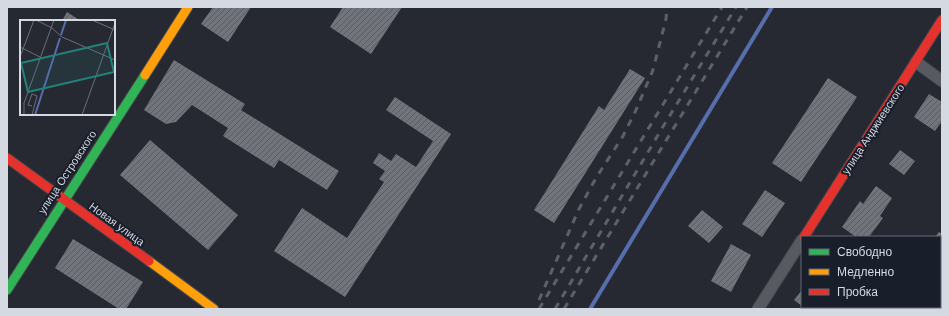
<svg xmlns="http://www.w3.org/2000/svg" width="949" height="316" font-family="Arial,sans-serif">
  <defs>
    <pattern id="building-hatch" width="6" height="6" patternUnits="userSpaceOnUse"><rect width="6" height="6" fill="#71747b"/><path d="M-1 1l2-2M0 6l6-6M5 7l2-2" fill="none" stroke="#5b5d62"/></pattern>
  </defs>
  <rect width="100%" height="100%" fill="#262931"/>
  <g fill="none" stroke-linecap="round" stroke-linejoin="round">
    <path stroke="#576ead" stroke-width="4" d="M590,309L772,7"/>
  </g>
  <path fill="url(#building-hatch)" d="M213,7H251L228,42L201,24Z
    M343,7H402L371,54L330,27Z
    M67,12L81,21H62Z
    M174,60L245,104L241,110L339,171L327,190L279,160L274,168L223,136L228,128L192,105L176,122L166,124L144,110Z
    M630,69L645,78L554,223L534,210L599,106L604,110Z
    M828,78L857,97L801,182L772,163Z
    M929,94L942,102V121L935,131L914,117Z
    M395,97L451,134L345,297L274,251L302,208L347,238L384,182L379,179L385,171L373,163L379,153L391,161L396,154L416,167L433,141L386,110Z
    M150,140L238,215L208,250L120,175Z
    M900,150L915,161L904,175L889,164Z
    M876,186L892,198L880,216L883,218L869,237H856L842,227L860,201L863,204Z
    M765,190L785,203L762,237L742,224Z
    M702,210L723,227L709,243L688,226Z
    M939,232L942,234V247L940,246V237H935Z
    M73,239L143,282L126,309H119L55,268Z
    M731,244L751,255L731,292L711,281Z
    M802,290V306L794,300Z
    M803,307H826L825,309H806Z"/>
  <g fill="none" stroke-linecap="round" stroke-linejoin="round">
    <defs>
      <path id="street" d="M916,62L942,81
        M758,309L802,240"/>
      <path id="fast" d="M7,290L145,75"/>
      <path id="slow" d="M145,75L188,7
        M149,261L214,309"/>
      <path id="jam" d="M7,158L149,261
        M804,237L942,20"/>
    </defs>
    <use href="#street" stroke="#43464d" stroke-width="13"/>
    <use href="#fast" stroke="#43464d" stroke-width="11"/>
    <use href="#slow" stroke="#43464d" stroke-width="11"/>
    <use href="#jam" stroke="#43464d" stroke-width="11"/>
    <use href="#street" stroke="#585a61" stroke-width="11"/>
    <use href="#fast" stroke="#30b455" stroke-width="9"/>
    <use href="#slow" stroke="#ff9f0a" stroke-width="9"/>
    <use href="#jam" stroke="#e5322d" stroke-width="9"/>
    <path stroke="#5e6067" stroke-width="3" stroke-dasharray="7 7" stroke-linecap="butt" d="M539,300L579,209L596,178L623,136L636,110L653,70L666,19L667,7
      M539,309L722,7
      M555,309L664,125L736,7
      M564,309L747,7"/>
  </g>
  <g text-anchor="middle" stroke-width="4" stroke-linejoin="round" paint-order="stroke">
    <g font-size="11" fill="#d5d9e2" stroke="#191e2b">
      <text transform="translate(873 129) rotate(-57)" y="4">улица Анджиевского</text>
      <text transform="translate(67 172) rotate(-57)" y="4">улица Островского</text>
      <text transform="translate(117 224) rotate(36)" y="4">Новая улица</text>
    </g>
  </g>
  <g transform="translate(20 20)">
    <rect width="95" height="95" fill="#262931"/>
    <path fill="none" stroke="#576ead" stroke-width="2" d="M41,15L46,0M15,95L40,18"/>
    <path fill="none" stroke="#6c6f78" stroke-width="1" d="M16,0L32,8M72,0L95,10M32,8L42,17L95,40M0,27L20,37M0,37L14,0M12,86L8,85L12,74L17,76L12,95M4,95V83L34,0M62,95L95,3"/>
    <path fill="#23807a" fill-opacity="0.15" stroke="#23807a" stroke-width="2" d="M87,23L94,52L8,72L1,43Z"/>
    <rect width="95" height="95" fill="none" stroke="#d5d9e2" stroke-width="2"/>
  </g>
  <rect width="949" height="316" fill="none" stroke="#d5d9e2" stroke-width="16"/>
  <rect x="801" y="236" width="140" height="72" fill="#191e2b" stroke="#646974"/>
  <rect x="809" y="249" width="20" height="6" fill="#30b455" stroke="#646974"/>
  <text x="837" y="256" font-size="12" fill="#d5d9e2">Свободно</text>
  <rect x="809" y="269" width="20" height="6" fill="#ff9f0a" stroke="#646974"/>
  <text x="837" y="276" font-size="12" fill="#d5d9e2">Медленно</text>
  <rect x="809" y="289" width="20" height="6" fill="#e5322d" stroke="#646974"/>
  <text x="837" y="296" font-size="12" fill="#d5d9e2">Пробка</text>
</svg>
